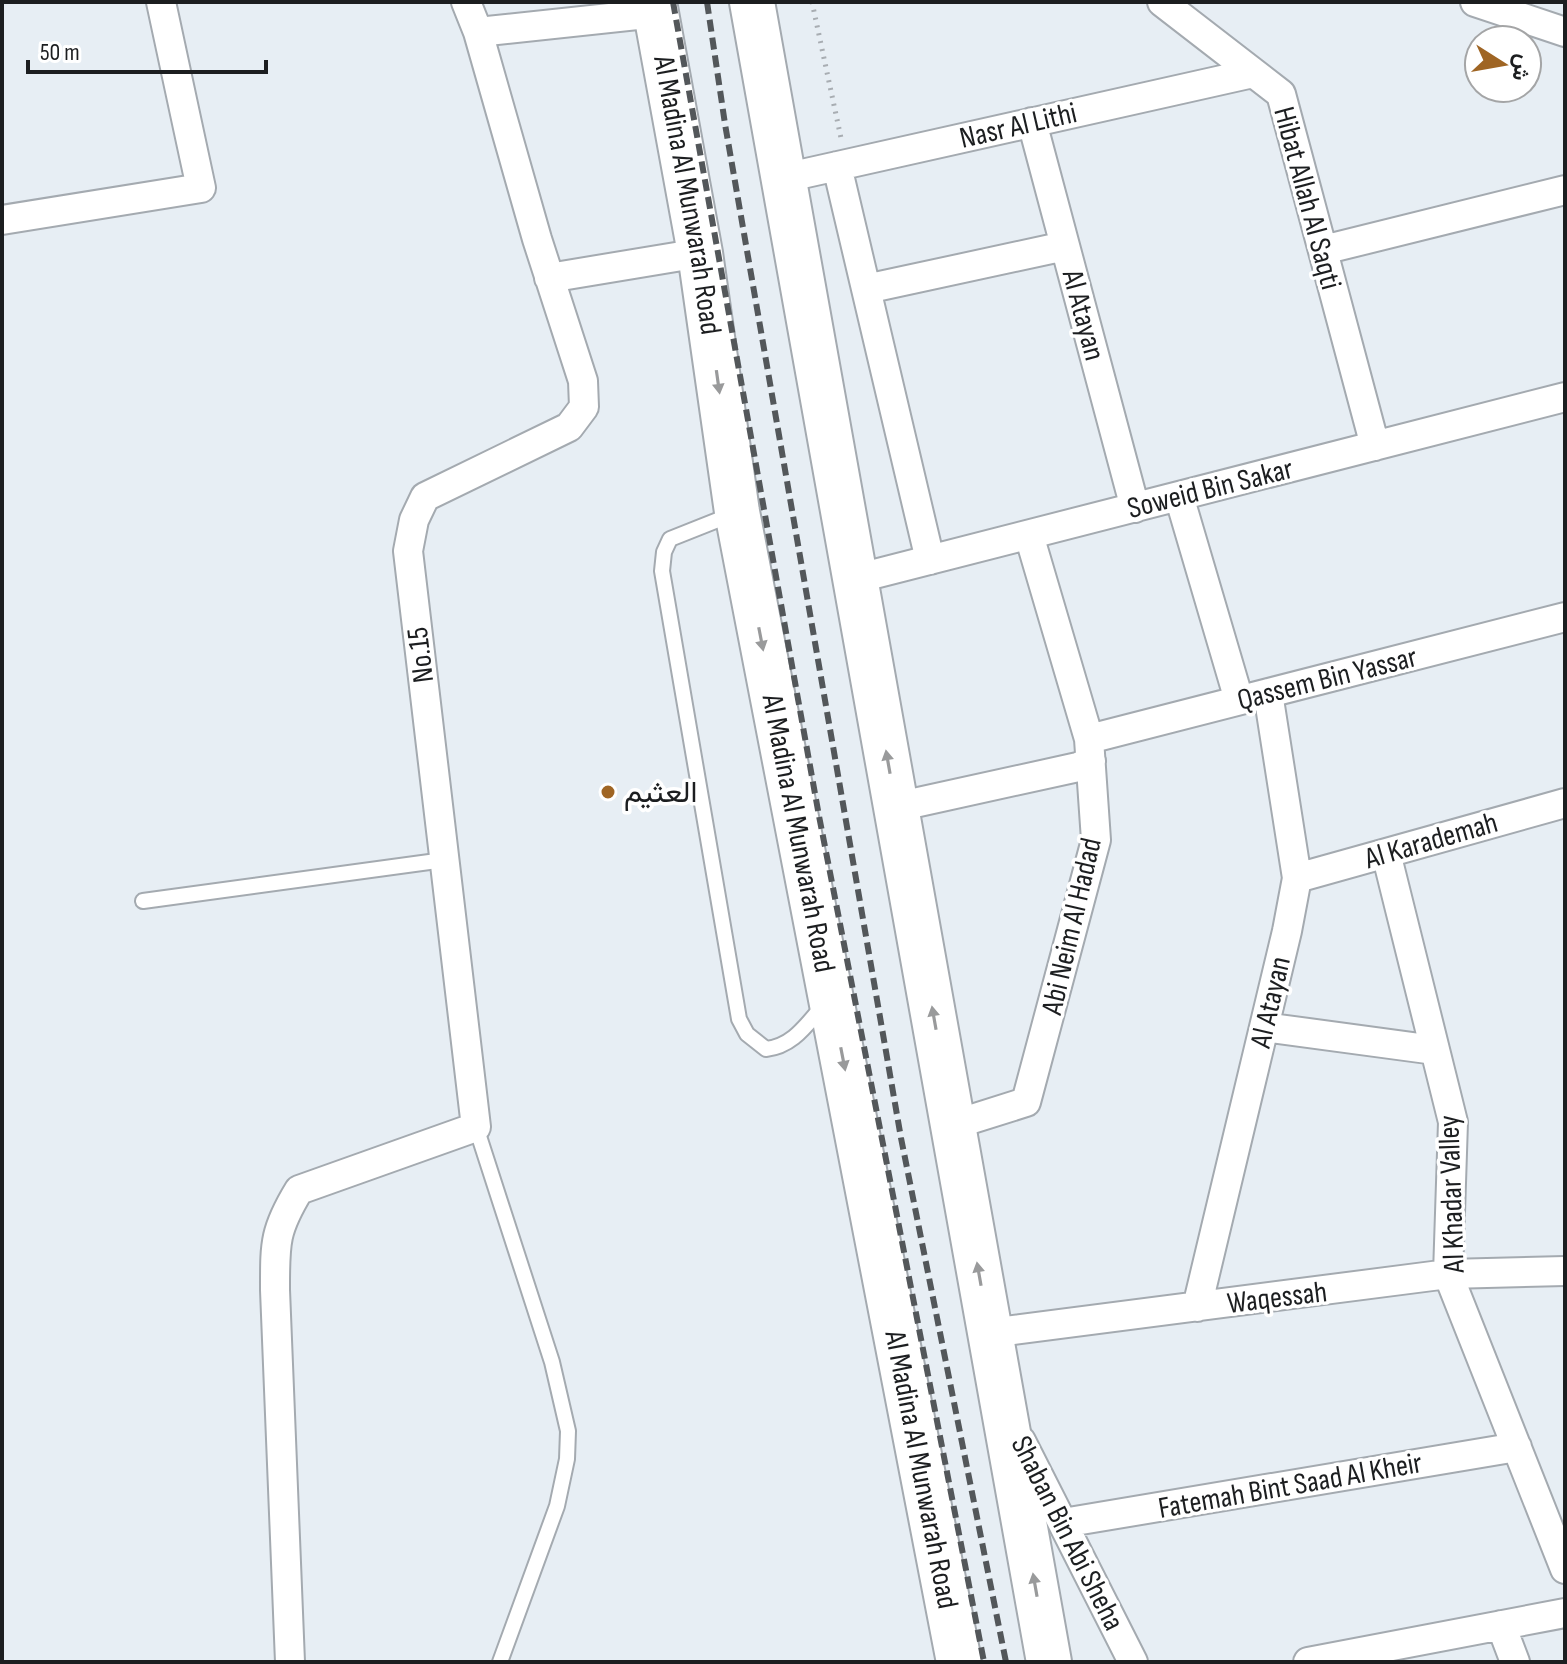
<svg xmlns="http://www.w3.org/2000/svg" width="1567" height="1664" font-family="'Sofia Sans Condensed',Vazirmatn,sans-serif">
  <rect width="100%" height="100%" fill="#e7eef4"/>
  <g fill="none" stroke-linecap="round" stroke-linejoin="round">
    <defs>
      <path id="service" d="M733,514L670,539L664,552L662,571L739,1019L747,1034L766,1049C793,1046 806,1025 823,1006
        M143,901L444,860
        M476,1127L552,1362L568,1431L567,1459L557,1506L500,1662"/>
      <path id="minor" d="M1162,2L1281,94L1375,446
        M1475,2L1565,32
        M478,32L656,13
        M1032,122L1135,508
        M837,166L930,560
        M784,178L1253,73
        M2,220L201,188L161,2
        M1323,250L1565,190
        M549,278L700,253
        M866,289L1065,246
        M1179,496L1239,700
        M855,579L1565,397
        M1089,739L1565,617
        M896,807L1078,767L1091,761
        M1386,853L1453,1122L1448,1274L1565,1569
        M1297,878L1565,803
        M1264,1027L1435,1050
        M953,1125L1026,1102L1096,840L1089,739L1029,535
        M1197,1307L1287,931L1297,878L1268,693
        M990,1333L1448,1274L1565,1271
        M1021,1441L1133,1662
        M1063,1523L1517,1447
        M1501,1625L1515,1662
        M290,1662L275,1290C275,1244 274,1231 299,1190L476,1127L408,551L414,520L425,497L569,427L584,407L583,381L537,239L478,32L466,2
        M1308,1662L1565,1613"/>
      <g id="primary">
        <path id="s1" d="M654,2L700,253L737,512L959,1662"/>
        <path d="M752,2L1049,1662"/>
      </g>
    </defs>
    <use href="#service" stroke="#a4aab0" stroke-width="18"/>
    <use href="#minor" stroke="#a4aab0" stroke-width="32"/>
    <use href="#primary" stroke="#a4aab0" stroke-width="48"/>
    <path stroke="#a8adb2" stroke-width="5" stroke-dasharray="2 6" stroke-linecap="butt" d="M812,2L841,138"/>
    <use href="#service" stroke="#fff" stroke-width="14"/>
    <use href="#minor" stroke="#fff" stroke-width="28"/>
    <use href="#primary" stroke="#fff" stroke-width="44"/>
    <path stroke="#53575a" stroke-width="6" stroke-dasharray="12 6" stroke-linecap="butt" d="M673,2L819,816L984,1662
      M707,2L725,124L901,1138L1006,1662"/>
  </g>
  <defs><path id="oneway-solid" d="M-6-.8H1V-3.2L6.5 0L1 3.2V.8H-6Z" transform="scale(2)"/></defs>
  <g fill="#999a9b">
    <use href="#oneway-solid" transform="translate(718 382) rotate(82)"/>
    <use href="#oneway-solid" transform="translate(761 639) rotate(79)"/>
    <use href="#oneway-solid" transform="translate(888 762) rotate(-100)"/>
    <use href="#oneway-solid" transform="translate(934 1018) rotate(-100)"/>
    <use href="#oneway-solid" transform="translate(843 1059) rotate(79)"/>
    <use href="#oneway-solid" transform="translate(979 1274) rotate(-100)"/>
    <use href="#oneway-solid" transform="translate(1035 1585) rotate(-100)"/>
  </g>
  <circle fill="#9f6524" stroke="#fff" stroke-width="3" cx="608" cy="792" r="8"/>
  <g text-anchor="middle" stroke-width="7" stroke-linejoin="round" paint-order="stroke">
    <g font-size="30" fill="#1c1e20" stroke="#fff">
      <text transform="translate(1018 125) rotate(-13)" y="10">Nasr Al Lithi</text>
      <text dy="10" stroke="none"><textPath href="#s1" startOffset="196">Al Madina Al Munwarah Road</textPath></text>
      <text transform="translate(1308 198) rotate(75)" y="10">Hibat Allah Al Saqti</text>
      <text transform="translate(1084 315) rotate(75)" y="10">Al Atayan</text>
      <text transform="translate(1210 488) rotate(-14)" y="10">Soweid Bin Sakar</text>
      <text transform="translate(420 655) rotate(-97)" y="10">No.15</text>
      <text transform="translate(1327 678) rotate(-14)" y="10">Qassem Bin Yassar</text>
      <text dy="10" stroke="none"><textPath href="#s1" startOffset="844">Al Madina Al Munwarah Road</textPath></text>
      <text transform="translate(1431 840) rotate(-16)" y="10">Al Karademah</text>
      <text transform="translate(1071 926) rotate(-77)" y="10">Abi Neim Al Hadad</text>
      <text transform="translate(1270 1002) rotate(-77)" y="10">Al Atayan</text>
      <text transform="translate(1451 1194) rotate(-92)" y="10">Al Khadar Valley</text>
      <text transform="translate(1277 1297) rotate(-7)" y="10">Waqessah</text>
      <text dy="10" stroke="none"><textPath href="#s1" startOffset="1492">Al Madina Al Munwarah Road</textPath></text>
      <text transform="translate(1290 1485) rotate(-10)" y="10">Fatemah Bint Saad Al Kheir</text>
      <text transform="translate(1068 1533) rotate(63)" y="10">Shaban Bin Abi Sheha</text>
    </g>
    <g font-size="30" fill="#1c1e20" stroke="#fff" text-anchor="start">
      <text x="624" y="802">العثيم</text>
    </g>
  </g>
  <rect width="1567" height="1664" fill="none" stroke="#1c1e20" stroke-width="8"/>
  <g transform="translate(1503 64) rotate(101)"><circle r="38" fill="#ffffff" stroke="#a4a5a6" stroke-width="2"/>
  <path d="M0-6L14 30L0 20L-14 30Z" fill="#9f6524"/>
  <text y="-12" font-size="22" font-weight="bold" text-anchor="middle" fill="#1c1e20">ش</text>
  </g>
  <path d="M28 60v12h238v-12" fill="none" stroke="#1c1e20" stroke-width="4"/>
  <text x="40" y="60" font-size="24" fill="#1c1e20" stroke="#ffffff" stroke-width="6" paint-order="stroke">50 m</text>
</svg>
